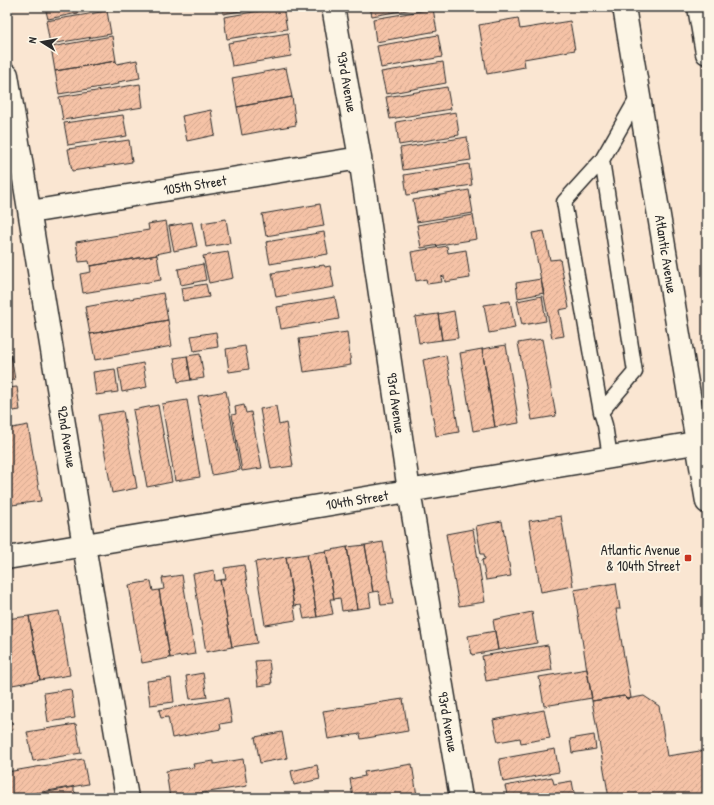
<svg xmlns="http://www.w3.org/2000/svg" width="714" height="805" font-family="'Patrick Hand',sans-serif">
  <defs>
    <pattern id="building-hatch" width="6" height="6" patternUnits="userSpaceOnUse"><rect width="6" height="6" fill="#f5c2a6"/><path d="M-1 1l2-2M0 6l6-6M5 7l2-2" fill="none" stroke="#d2a78f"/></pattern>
  </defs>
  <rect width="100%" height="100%" fill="#fae6d2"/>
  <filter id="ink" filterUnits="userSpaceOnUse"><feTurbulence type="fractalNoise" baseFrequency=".025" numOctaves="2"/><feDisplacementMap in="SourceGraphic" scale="8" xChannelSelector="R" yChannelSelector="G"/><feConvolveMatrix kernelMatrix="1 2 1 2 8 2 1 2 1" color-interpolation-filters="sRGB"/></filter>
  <g filter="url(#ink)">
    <path fill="url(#building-hatch)" stroke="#2b2b2b" d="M45,7H108L48,19Z
      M222,7H264L223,14Z
      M283,7L287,29L227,39L224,17Z
      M370,7H424L372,16Z
      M433,9L437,31L376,42L373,19Z
      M107,11L111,34L50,44L46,21Z
      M518,18L520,29L570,21L575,50L524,59L525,67L487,74L479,25Z
      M288,33L291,56L232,66L228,43Z
      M438,35L442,57L381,68L377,46Z
      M112,36L116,61L55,71L51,47Z
      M137,60L140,78L118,82L119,84L59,94L55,71L116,61L117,64Z
      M443,62L446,83L386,94L381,72Z
      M286,68L292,97L237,107L232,78Z
      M140,84L143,107L63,120L59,97Z
      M447,87L451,109L390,119L386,97Z
      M292,97L296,125L242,135L237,107Z
      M211,110L215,135L187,141L182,116Z
      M456,112L459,135L399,145L396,122Z
      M123,115L127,136L68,145L64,123Z
      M467,137L471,160L403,170L400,148Z
      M129,140L132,162L72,171L68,149Z
      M469,164L472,185L407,195L404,175Z
      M469,190L473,213L417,222L413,200Z
      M320,204L324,226L266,236L262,214Z
      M473,215L477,239L421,248L417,225Z
      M226,219L230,243L206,247L202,223Z
      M166,221L171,251L156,254L157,255L90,266L89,261L79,262L76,242L149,230L148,224Z
      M192,222L197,246L174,251L169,226Z
      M544,231L550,260L560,259L569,308L559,310L564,336L552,338L532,233Z
      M324,232L328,254L270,264L266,242Z
      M447,246L448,253L466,250L470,278L445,282L444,276L441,277L442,282L427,284L426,279L416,281L411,252Z
      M228,252L233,278L209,283L203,256Z
      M157,255L161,280L83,293L80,274L91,272L90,266Z
      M203,264L206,280L181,285L178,269Z
      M324,265L325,267L330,266L334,287L276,297L272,273Z
      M541,279L544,293L518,298L516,283Z
      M206,284L209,297L183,301L181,288Z
      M163,293L168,320L90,334L85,307Z
      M542,296L546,321L522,325L517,301Z
      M335,297L339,319L281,329L277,307Z
      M510,301L515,328L489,333L484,305Z
      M454,311L458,338L442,340L438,314Z
      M438,314L442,340L419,343L415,317Z
      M168,320L172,346L95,360L90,334Z
      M216,332L218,347L194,351L191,336Z
      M347,332L351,365L304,372L299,339Z
      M542,339L556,416L532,420L518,343Z
      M506,345L519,423L495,427L482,349Z
      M245,346L249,369L229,372L226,349Z
      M482,349L495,427L473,431L460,353Z
      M200,354L204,378L191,380L187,356Z
      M11,355L15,380L7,381V356Z
      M446,355L459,432L436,436L423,360Z
      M187,356L191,380L178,382L174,358Z
      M143,363L147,387L122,392L118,368Z
      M115,369L118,392L96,395L93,372Z
      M17,387L20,410L7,412V388Z
      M226,391L240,470L212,475L198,396Z
      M187,400L200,477L175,481L162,404Z
      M158,405L172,482L147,487L133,410Z
      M244,405L246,413L251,412L262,468L242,471L232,415L236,414L235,407Z
      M276,406L279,425L286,423L293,466L271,469L260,409Z
      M123,411L137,488L112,493L98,415Z
      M28,425L41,501L12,505L7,475V429Z
      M7,475L12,505L7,506Z
      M561,516L573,586L541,592L529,521Z
      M502,521L511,576L486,580L482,560L485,559L484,554H481L476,526Z
      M473,529L485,602L459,606L446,534Z
      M383,542L393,604L381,605L379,591L373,592L365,545Z
      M365,545L373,592L369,593L371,607L357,609L347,547Z
      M347,547L357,609L342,611L340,598L334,599L326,551Z
      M326,551L334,599H330L333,614L317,617L307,554Z
      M307,554L317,617L304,619L301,605L294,606L286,557Z
      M286,557L296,620L265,625L255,562Z
      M244,565L257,643L232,647L220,580L226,579L224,568Z
      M214,570L215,581L220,580L232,647L206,652L193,574Z
      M182,575L195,654L170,658L159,590L164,589L162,578Z
      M151,581L153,591L159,590L170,658L142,663L129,585Z
      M616,583L620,609H616L631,698L627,699L624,696L592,701L574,590Z
      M59,611L70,675L40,680L29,616Z
      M532,612L537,643L498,650L493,620Z
      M29,616L40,680L12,685L7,653V619Z
      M495,631L498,650L472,655L468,636Z
      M548,645L552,670L486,681L482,656Z
      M269,660L272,684L258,686L255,661Z
      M587,669L592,698L544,706L539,677Z
      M203,673L207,697L190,699L186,676Z
      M171,678L174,702L150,705L147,681Z
      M71,689L75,718L48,722L44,693Z
      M624,696L627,699L644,696L659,706L667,756L700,751L707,753V798H609L592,701Z
      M228,698L232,722L220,724L221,729L172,738L168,717L161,718L159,710Z
      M403,699L408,731L361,739L360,734L328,739L323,711Z
      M7,709H9L13,730L7,731Z
      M544,710L550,738L521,743L520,738L498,742L493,720Z
      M76,724L81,753L33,761L27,732Z
      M282,732L287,758L260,763L255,737Z
      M594,735L596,749L572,753L570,739Z
      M555,749L559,772L503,782L499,759Z
      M83,759L88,784L7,798V772Z
      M243,759L247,786L170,798L166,771L194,767L193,764L214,761V764Z
      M412,764L417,796L402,798H353L350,779L365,776L364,772Z
      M317,765L320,779L294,785L291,771Z
      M552,777L554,784L572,781L575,798H508L505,786Z
      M74,787V791L77,794V798L22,797Z
      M254,794L255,798H228Z"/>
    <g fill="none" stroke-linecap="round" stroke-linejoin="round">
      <defs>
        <path id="lane" d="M601,412L564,202L602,160
          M610,457L605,425L601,412L635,372L602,160L639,95"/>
        <path id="street" d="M333,7L360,158L409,491L461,798
          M7,75L79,516L127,798
          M30,212L360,158
          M7,558L707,441"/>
        <path id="primary" d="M624,7L707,502
          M699,7L707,53"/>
      </defs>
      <use href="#lane" stroke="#2b2b2b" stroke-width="17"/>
      <use href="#street" stroke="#2b2b2b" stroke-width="25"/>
      <use href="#primary" stroke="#2b2b2b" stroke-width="25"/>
      <use href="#lane" stroke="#fcf5e5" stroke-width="14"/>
      <use href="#street" stroke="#fcf5e5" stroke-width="22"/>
      <use href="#primary" stroke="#fcf5e5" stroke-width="22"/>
    </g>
  </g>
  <rect fill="#c8321e" stroke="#fcf5e5" stroke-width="1.5" x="684" y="554" width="8" height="8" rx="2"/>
  <g text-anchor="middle" stroke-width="4" stroke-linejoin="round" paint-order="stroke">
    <g font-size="14" fill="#2b2b2b" stroke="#fcf5e5">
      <text transform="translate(347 82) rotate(80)" y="5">93rd Avenue</text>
      <text transform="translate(195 185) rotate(-9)" y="5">105th Street</text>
      <text transform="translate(666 254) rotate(81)" y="5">Atlantic Avenue</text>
      <text transform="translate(396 403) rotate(82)" y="5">93rd Avenue</text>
      <text transform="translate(67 437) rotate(81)" y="5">92nd Avenue</text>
      <text transform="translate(357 500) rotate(-9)" y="5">104th Street</text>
      <text transform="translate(448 722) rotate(80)" y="5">93rd Avenue</text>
    </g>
    <g font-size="14" fill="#2b2b2b" stroke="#fcf5e5" text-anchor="end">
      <text x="680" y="555">Atlantic Avenue<tspan x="680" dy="16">&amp; 104th Street</tspan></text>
    </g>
  </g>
  <rect width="714" height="805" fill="none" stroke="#fcf5e5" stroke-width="24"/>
  <rect x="12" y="12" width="690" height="781" fill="none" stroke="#2b2b2b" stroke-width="1.5" filter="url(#ink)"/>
  <g transform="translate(42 42) rotate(281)" stroke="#fcf5e5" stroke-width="3" paint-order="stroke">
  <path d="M0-3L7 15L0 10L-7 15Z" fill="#2b2b2b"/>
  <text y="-6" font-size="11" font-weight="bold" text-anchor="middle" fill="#2b2b2b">N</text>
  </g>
</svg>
